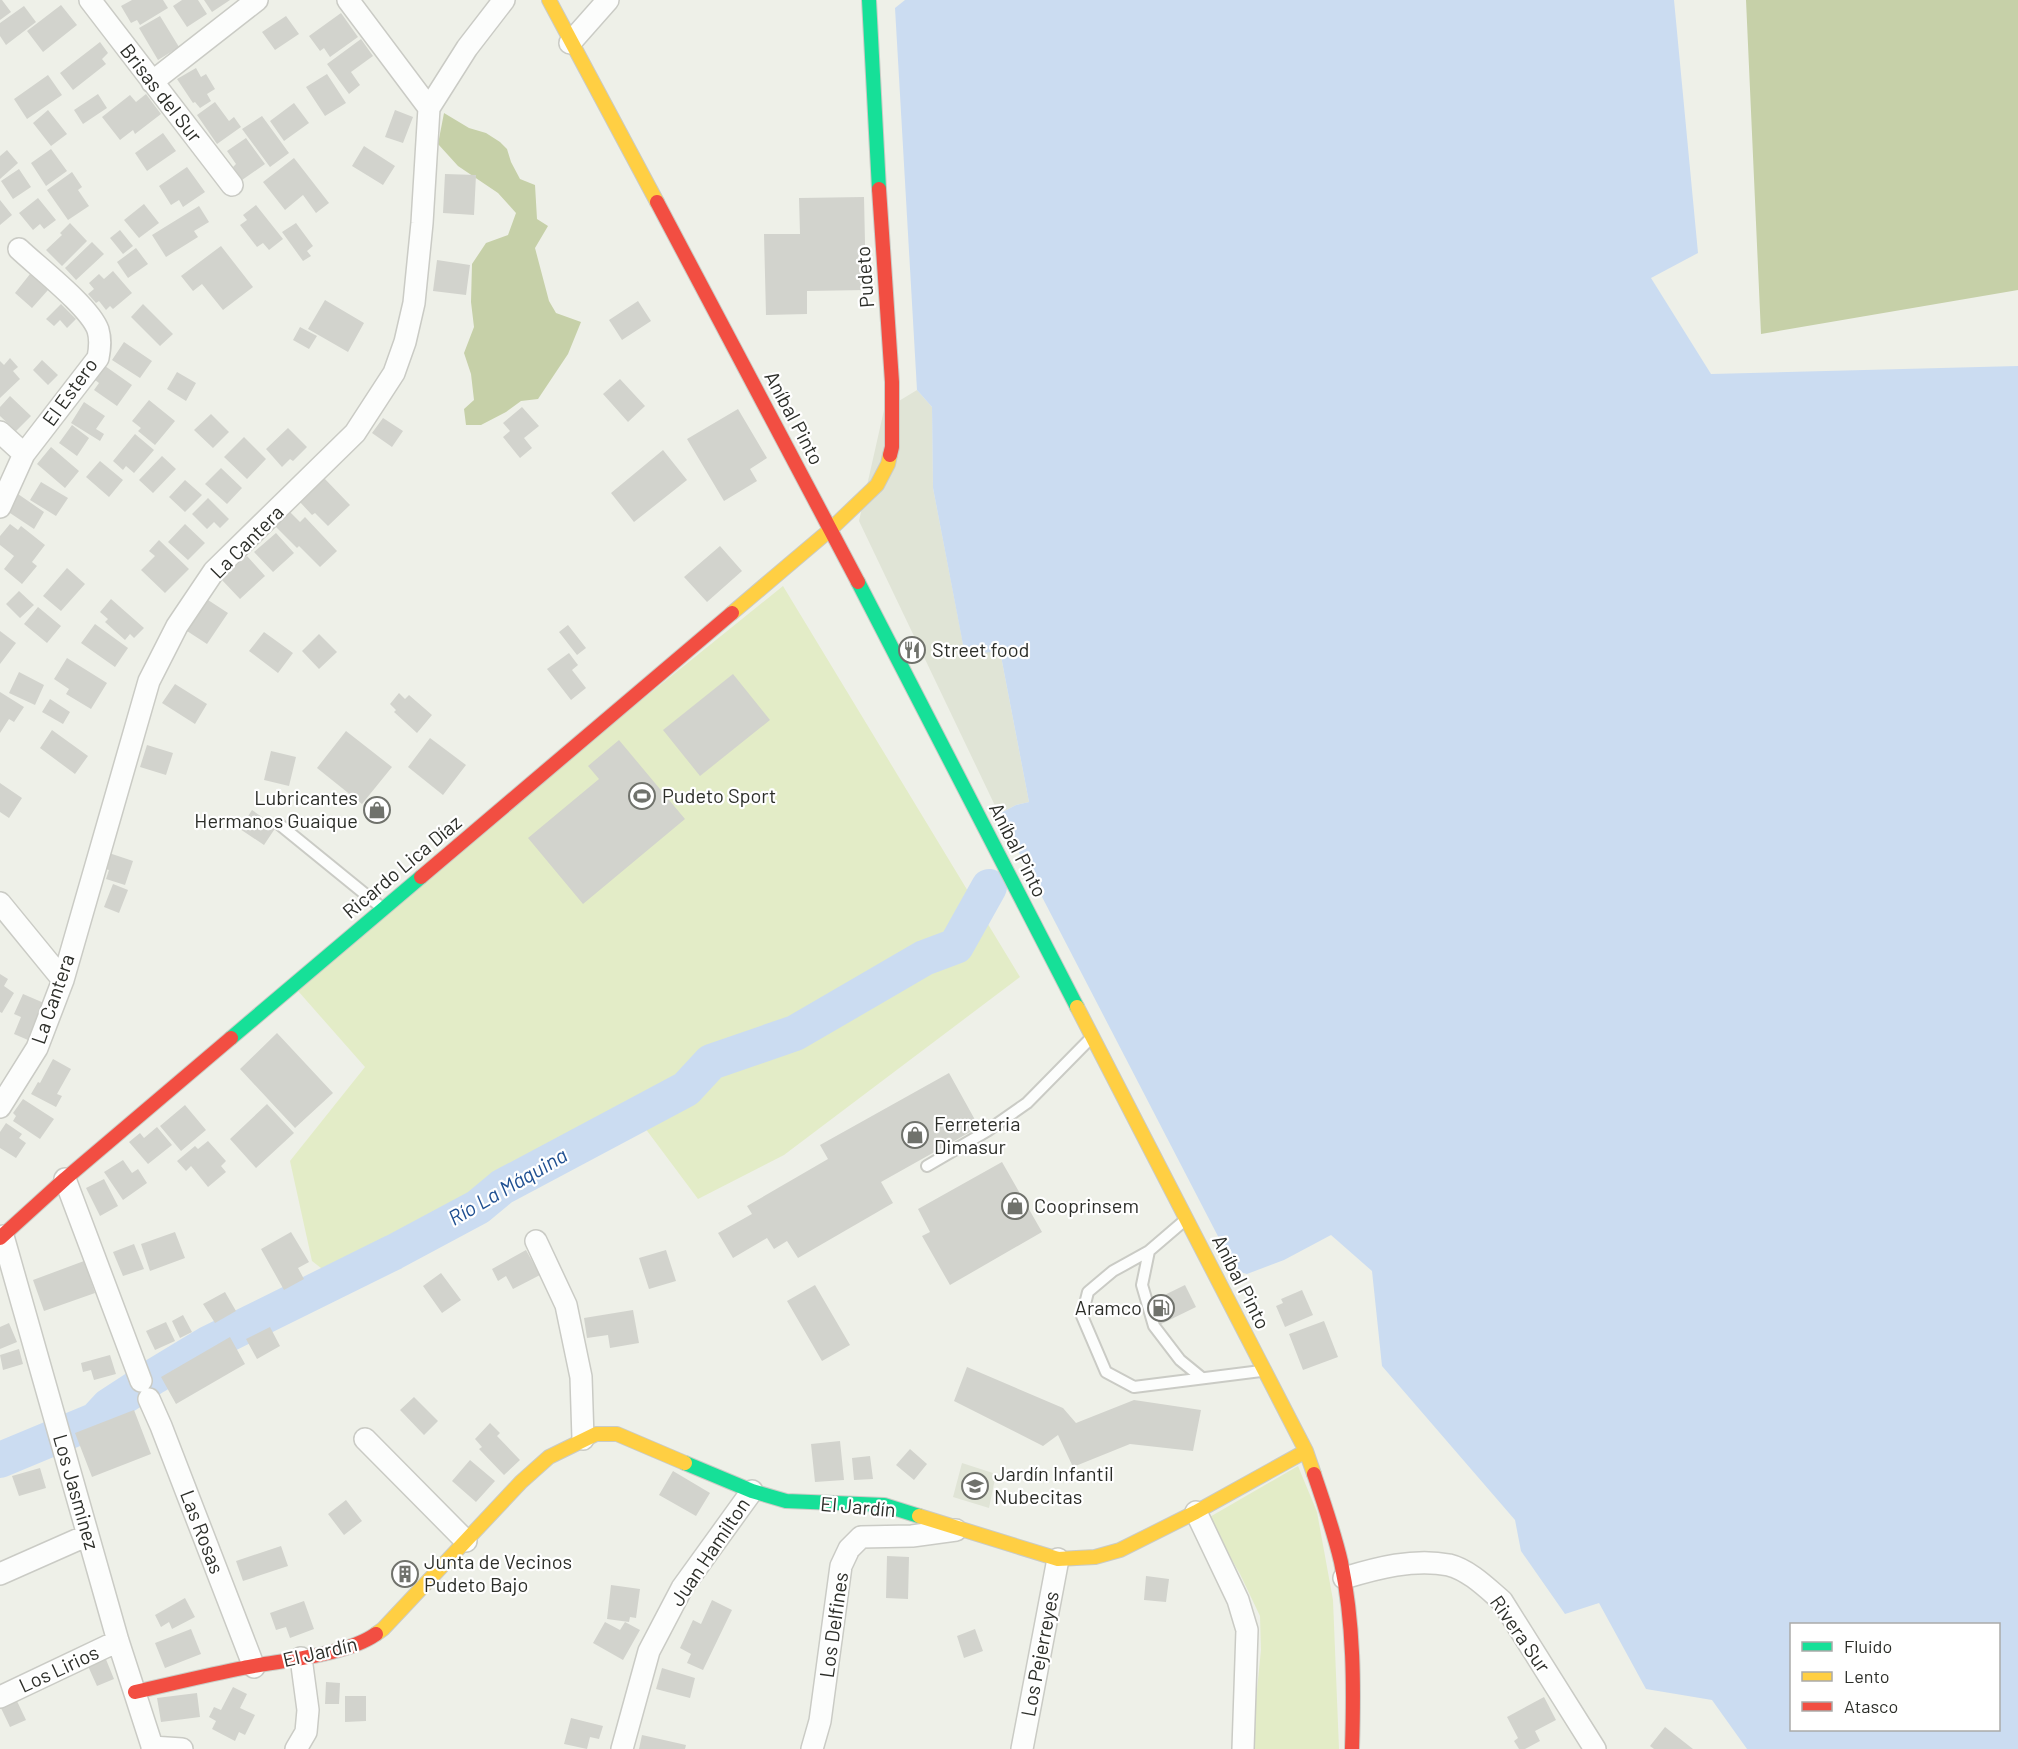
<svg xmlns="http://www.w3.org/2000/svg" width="2018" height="1749" font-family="Barlow,sans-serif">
  <rect width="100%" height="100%" fill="#eef0e8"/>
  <path fill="#e0e4d6" d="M917,390L932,407L933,488L965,654L1000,651L1029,802L1016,805L999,814L859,521L884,410Z
    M962,1463L996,1474L989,1508L953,1497Z"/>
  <path fill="#e3ecc7" d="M783,586L1020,977L784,1155L698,1199L645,1128L349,1290L312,1261L290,1161L365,1067L291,983Z
    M1298,1466L1317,1512L1333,1600L1339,1749H1251L1261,1650L1260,1616L1240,1574L1208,1518Z"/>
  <path fill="#c6d0a8" d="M1746,0H2018V290L1761,334Z
    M444,113L469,128L486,133L500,142L507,149L511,162L520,179L535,185L537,219L548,226L535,248L549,301L556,313L581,322L568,354L538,399L521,401L506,412L481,425H466L464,409L474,400L471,374L464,353L474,327L471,302L472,264L486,243L508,235L516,213L498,193L458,166L438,144Z"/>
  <path fill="#cbdcf1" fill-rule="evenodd" d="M905,0H1674L1698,253L1651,278L1711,374L2018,366V1749H1747L1712,1700L1646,1689L1599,1603L1565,1614L1521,1551L1515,1520L1382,1366L1372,1271L1331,1235L1284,1260L1247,1274L1236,1271L999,814L1016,805L1029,802L1000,651L965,655L933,488L932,407L917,390L895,8ZM1792,1624H1998V1730H1792Z"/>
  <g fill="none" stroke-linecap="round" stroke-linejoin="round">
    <path stroke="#cbdcf1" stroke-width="36" d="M0,1460L96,1420L109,1406L155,1376L208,1344L394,1252L478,1207L502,1187L686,1089L711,1062L795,1033L924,958L956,946L989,887"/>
  </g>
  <path fill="#d2d3cd" d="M0,0H2L11,12L0,20Z
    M132,0H163L168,8L140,25L137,20L131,23L121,6Z
    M182,0H198L207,14L187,27L173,6Z
    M204,0H230L212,12Z
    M61,5L77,25L43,52L27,31Z
    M24,6L36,22L6,45L0,36V23Z
    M341,13L358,37L330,57L324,48L320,51L309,36Z
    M160,16L179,47L158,60L139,28Z
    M286,16L299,34L275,50L262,32Z
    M361,39L373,56L351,72L360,85L349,94L327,64Z
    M100,42L108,53L102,59L106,64L73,90L60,73Z
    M196,68L201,77L206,74L215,89L207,94L211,101L200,108L195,102L193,103L177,79Z
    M327,74L346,103L325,116L306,87Z
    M48,75L62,95L27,119L14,99Z
    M98,94L107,108L83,124L74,110Z
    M146,94L161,114L135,134L133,130L120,140L102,117L130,95L136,102Z
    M215,102L229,121L234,117L241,127L217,144L197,115Z
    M294,103L309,123L284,141L270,121Z
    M48,110L67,134L51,146L33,123Z
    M395,110L413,117L403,143L385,137Z
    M262,116L289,153L270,167L242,129Z
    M163,133L176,151L147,171L135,153Z
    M246,138L265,164L242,180L233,167L236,164L227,151Z
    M364,146L395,166L383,185L352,166Z
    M51,149L67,171L46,186L31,163Z
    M7,150L18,163L0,179V156Z
    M294,158L329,203L316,213L303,195L285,210L263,182Z
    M187,167L205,192L183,207L179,200L171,205L159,186Z
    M19,169L31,187L13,199L1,181Z
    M72,172L82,187L78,190L89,206L68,220L47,190Z
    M445,174L476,175L474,215L443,213Z
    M864,197L866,290L807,291V314L766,315L764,234H800L799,198Z
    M38,198L56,220L44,229L40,224L33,230L19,213Z
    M0,200L12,215L0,225Z
    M144,204L159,223L139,238L124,220Z
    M256,205L283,239L269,250L263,243L257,247L240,225L247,220L243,215Z
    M199,206L209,222L194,231L198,237L166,257L152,235Z
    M70,223L87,241L62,266L46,250L62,235L60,233Z
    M296,223L313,246L307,251L311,256L303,261L282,232Z
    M120,230L133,246L123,254L110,238Z
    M92,242L104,254L76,280L65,268Z
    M221,246L253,287L223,310L202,284L193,291L181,276Z
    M136,248L148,264L128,278L117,262Z
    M437,260L470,265L466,295L433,291Z
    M113,271L132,293L113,309L110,306L106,310L99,301L96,303L88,294L94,289L89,283L99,274L104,279Z
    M30,274L48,290L32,308L15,293Z
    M325,300L364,323L348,352L308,329Z
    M638,301L651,321L622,340L609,320Z
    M61,304L76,319L67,328L60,320L54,326L46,319Z
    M143,304L173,334L160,346L131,317Z
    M300,327L317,336L309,349L293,340Z
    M124,342L152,361L140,378L112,360Z
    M10,358L18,367L13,371L20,379L0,398V361L4,365Z
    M42,360L58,375L48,385L33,370Z
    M105,366L132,385L117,406L94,390L99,383L95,380Z
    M177,372L196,383L186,401L167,389Z
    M620,379L645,406L628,422L603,394Z
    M10,396L31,416L16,431L0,416V407Z
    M149,400L175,421L155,445L138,431L141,428L132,421Z
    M84,402L105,416L96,429L104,434L100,441L71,423Z
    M522,407L539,426L524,438L532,448L520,458L503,437L510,431L503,423Z
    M738,409L767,458L750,469L757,481L724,501L687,439Z
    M211,414L229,432L213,448L194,430Z
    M383,418L403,431L392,447L372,433Z
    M72,425L89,438L77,456L59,443Z
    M288,428L307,447L293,461L290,459L282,467L266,449Z
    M135,434L154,450L134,473L126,466L123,470L113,461Z
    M244,437L266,459L247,479L224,457Z
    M51,447L79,471L65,488L37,464Z
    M663,450L687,480L634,522L611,493Z
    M162,456L176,469L153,493L139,480Z
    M100,461L123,480L109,497L86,477Z
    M221,468L242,488L227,504L205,484Z
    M324,478L350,505L328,526L315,513L312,515L299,501Z
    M185,480L202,495L185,512L169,497Z
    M41,482L68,498L56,516L30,500Z
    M18,494L44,512L34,529L7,511Z
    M208,498L229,519L220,528L214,522L207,529L192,514Z
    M289,511L300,522L305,517L337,551L320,567L299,546L297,548L274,525Z
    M10,524L18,530L21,526L45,545L32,562L37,566L22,584L4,569L14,556L0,545V536Z
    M185,524L205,543L188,560L168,542Z
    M276,533L294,553L273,572L254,552Z
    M159,540L189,569L165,593L141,570L155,556L149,551Z
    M720,546L742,571L707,602L684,577Z
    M247,556L265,576L240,599L221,579Z
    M67,568L85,584L61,611L43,596Z
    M19,591L34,605L20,618L6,604Z
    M111,599L144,628L134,638L130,634L125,640L105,622L108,619L100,612Z
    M208,600L228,613L207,644L187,631Z
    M38,607L61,626L47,643L24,624Z
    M95,624L128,648L115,667L81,643Z
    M568,625L586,648L577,655L559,632Z
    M0,631L16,643L0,664Z
    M264,632L293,653L278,673L249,651Z
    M319,634L337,652L319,669L302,651Z
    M569,653L578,665L572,670L586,688L571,700L547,669Z
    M67,658L107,683L91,709L66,694L69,689L54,679Z
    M19,672L44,685L35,705L9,693Z
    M733,674L770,720L700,776L663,730Z
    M175,684L207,704L195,724L162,703Z
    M0,692L24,707L14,722L9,719L0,733Z
    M399,693L405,699L409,695L432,715L417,733L394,712L396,710L390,704Z
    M50,699L70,712L63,724L42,712Z
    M52,730L88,756L75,774L40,748Z
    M346,731L392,767L362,804L317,768Z
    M430,738L466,765L443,795L408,767Z
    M619,740L685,819L583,904L528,838L599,779L588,766Z
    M147,745L173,753L166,775L140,767Z
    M271,751L296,757L289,786L264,780Z
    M0,783L22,798L9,818L0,812Z
    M252,810L276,827L264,845L240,829Z
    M109,853L133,861L125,885L106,879L109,870L103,868Z
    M113,884L128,890L119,913L104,907Z
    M0,974L8,979L4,986L14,993L2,1013L0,1012Z
    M23,994L44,1003L28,1040L14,1034L21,1017L14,1014Z
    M277,1033L333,1093L295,1128L240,1069Z
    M53,1059L71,1069L57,1094L62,1096L56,1107L31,1094L38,1082L40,1083Z
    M949,1073L979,1127L881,1182L893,1203L798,1258L787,1241L774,1249L767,1238L733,1258L718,1233L752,1214L747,1206L828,1159L820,1145Z
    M23,1099L54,1119L40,1139L13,1121L16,1116L13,1113Z
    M267,1104L294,1133L256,1168L230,1139Z
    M185,1105L206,1130L181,1151L160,1126Z
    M6,1123L22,1134L19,1138L26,1143L16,1158L0,1148V1132Z
    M157,1127L172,1145L148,1164L129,1142L140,1133L144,1138Z
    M208,1141L226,1161L221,1166L226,1172L208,1187L191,1166L186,1171L177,1161L195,1146L198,1149Z
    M123,1160L132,1173L138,1169L147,1183L123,1200L104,1172Z
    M1002,1162L1042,1232L950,1285L922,1236L930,1232L918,1209Z
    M104,1179L118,1206L100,1216L86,1188Z
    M175,1232L185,1258L150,1271L141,1244Z
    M291,1232L309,1262L298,1268L304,1279L284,1290L261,1249Z
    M134,1244L144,1269L123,1276L113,1252Z
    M526,1250L540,1275L513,1289L506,1276L498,1281L492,1269Z
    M666,1250L676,1281L649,1289L639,1258Z
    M84,1261L95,1293L44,1311L33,1280Z
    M441,1273L461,1300L442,1313L423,1286Z
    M815,1285L850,1345L822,1361L787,1301Z
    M1185,1285L1196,1307L1153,1328L1142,1306Z
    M1302,1290L1313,1315L1285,1327L1276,1306L1283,1303L1281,1299Z
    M225,1292L236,1311L215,1323L203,1304Z
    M633,1310L639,1343L610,1348L608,1335L587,1338L584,1318Z
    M183,1315L192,1332L180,1338L172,1321Z
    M1324,1321L1338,1357L1303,1370L1289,1334Z
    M166,1322L175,1341L155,1350L146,1331Z
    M9,1323L17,1342L0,1349V1327Z
    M270,1327L280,1346L257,1359L246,1339Z
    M230,1337L245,1364L176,1404L161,1377Z
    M19,1349L23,1364L3,1370L0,1355Z
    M110,1355L116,1374L94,1380L91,1370L83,1372L81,1363Z
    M967,1367L1063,1408L1076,1423L1134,1400L1201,1410L1193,1451L1130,1444L1073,1467L1058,1435L1043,1446L954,1401Z
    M414,1397L438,1421L424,1435L400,1410Z
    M134,1410L151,1454L92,1477L75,1433Z
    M490,1423L500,1433L497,1436L520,1460L504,1475L479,1449L482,1447L475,1439Z
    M840,1441L844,1480L815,1482L811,1444Z
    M910,1449L927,1464L914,1480L896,1465Z
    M870,1456L873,1479L854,1480L852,1458Z
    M470,1460L495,1481L476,1502L452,1481Z
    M40,1468L46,1488L19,1496L12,1476Z
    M673,1471L710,1493L696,1516L659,1495Z
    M346,1500L362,1521L344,1535L328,1514Z
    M281,1546L288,1566L243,1581L236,1561Z
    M887,1556L909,1557L908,1599L886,1598Z
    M402,1561L419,1577L408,1588L391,1571Z
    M1146,1576L1169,1579L1166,1602L1144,1600Z
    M611,1585L640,1589L636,1618L630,1617L629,1622L607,1619Z
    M185,1598L195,1617L172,1629L169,1622L161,1627L155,1615Z
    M712,1600L732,1610L703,1670L687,1663L691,1654L680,1648L693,1620L701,1624Z
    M304,1601L314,1629L290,1638L286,1627L276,1630L270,1613Z
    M605,1622L620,1630L625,1622L640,1630L623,1660L593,1643Z
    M191,1629L201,1654L165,1668L155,1643Z
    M975,1629L983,1651L964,1658L957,1636Z
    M105,1657L114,1679L97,1686L87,1664Z
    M662,1668L695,1678L690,1698L656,1689Z
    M326,1682L340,1683L339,1704H325Z
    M233,1687L247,1694L240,1708L255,1715L245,1735L239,1732L235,1741L212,1729L216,1721L209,1717L214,1707L221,1710Z
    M197,1693L200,1717L161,1722L157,1698Z
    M345,1696H366V1721L345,1722Z
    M1544,1697L1556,1720L1535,1731L1540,1741L1525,1749H1519L1514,1741L1518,1738L1507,1717Z
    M16,1699L26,1720L10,1727L0,1706Z
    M571,1718L603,1726L599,1739L590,1737L587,1749L564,1744Z
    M1665,1727L1693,1749H1654L1650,1746Z
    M642,1735L686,1745L685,1749H639Z"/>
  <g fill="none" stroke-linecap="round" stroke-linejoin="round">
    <defs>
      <path id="lane" d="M279,824L381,907
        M927,1166L987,1131L1027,1103L1089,1040
        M1184,1221L1149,1251L1113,1271L1088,1292L1082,1316L1106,1372L1134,1387L1261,1371
        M1149,1251L1142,1285L1154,1326L1180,1360L1202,1378"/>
      <path id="street" d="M90,0L232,185
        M348,0L429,108
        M570,43L608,0
        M152,82L257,0
        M0,432L24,454
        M0,507L24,454L98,358C100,348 101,340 98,330C90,307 38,267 19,249
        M0,903L63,980
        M0,1107L37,1048L63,980L149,681L177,626L214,571L355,433L394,373L405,342L414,303L422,223L429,108L467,48L504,0
        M65,1179L141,1381
        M3,1236L118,1641L153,1749
        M536,1241L566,1305L581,1377L583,1439
        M149,1399L161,1426L254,1667
        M365,1439L466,1541
        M1196,1512L1238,1600L1247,1630L1243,1749
        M0,1574L88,1535
        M1344,1578C1377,1568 1414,1558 1449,1565C1469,1570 1487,1588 1502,1601L1595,1749
        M0,1697L118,1641
        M152,1747L182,1749
        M296,1749L306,1732L308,1710L301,1658
        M622,1749L649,1651L682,1588L752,1491
        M812,1749L820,1721L841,1566L849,1549L861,1537L912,1536L956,1530
        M1022,1749L1058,1559"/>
      <path id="fast" d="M869,0L879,189
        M858,582L1077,1007
        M231,1038L421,877
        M685,1463L752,1491L786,1501L884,1505L919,1516"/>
      <path id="slow" d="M549,0L657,202
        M732,613L831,529L877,485L888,464L890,455
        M1077,1007L1306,1451L1314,1474
        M919,1516L1058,1559L1095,1557L1120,1550L1196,1512L1306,1451
        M376,1634L383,1629L521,1482L549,1457L596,1434H617L685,1463"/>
      <path id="jam" d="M879,189L892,382V447L890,455
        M657,202L858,582
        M421,877L732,613
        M0,1238L65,1179L231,1038
        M1314,1474C1324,1503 1334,1532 1341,1562C1354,1623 1354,1687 1352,1749
        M135,1692C171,1684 207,1675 243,1668C281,1660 345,1656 376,1634"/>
    </defs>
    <use href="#lane" stroke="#cacbc5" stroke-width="14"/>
    <use href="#street" stroke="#cacbc5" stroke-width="24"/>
    <use href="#fast" stroke="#cacbc5" stroke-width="16"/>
    <use href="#slow" stroke="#cacbc5" stroke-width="16"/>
    <use href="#jam" stroke="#cacbc5" stroke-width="16"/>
    <use href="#lane" stroke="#fcfdfc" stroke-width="10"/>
    <use href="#street" stroke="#fcfdfc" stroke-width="21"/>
    <use href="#fast" stroke="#16e098" stroke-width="14"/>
    <use href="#slow" stroke="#ffcf43" stroke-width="14"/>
    <use href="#jam" stroke="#f24e42" stroke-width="14"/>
  </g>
  <defs>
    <symbol id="restaurant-ring" viewBox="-11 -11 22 22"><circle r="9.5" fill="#fff" stroke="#70726c" stroke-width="1.5"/><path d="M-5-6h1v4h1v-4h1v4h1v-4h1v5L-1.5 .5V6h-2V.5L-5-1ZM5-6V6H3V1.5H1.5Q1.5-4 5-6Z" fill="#70726c"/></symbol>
    <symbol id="stadium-ring" viewBox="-11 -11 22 22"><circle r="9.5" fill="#fff" stroke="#70726c" stroke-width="1.5"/><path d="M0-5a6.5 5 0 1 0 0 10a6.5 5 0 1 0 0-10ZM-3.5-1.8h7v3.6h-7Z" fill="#70726c"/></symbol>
    <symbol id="shop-ring" viewBox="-11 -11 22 22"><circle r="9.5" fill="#fff" stroke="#70726c" stroke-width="1.5"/><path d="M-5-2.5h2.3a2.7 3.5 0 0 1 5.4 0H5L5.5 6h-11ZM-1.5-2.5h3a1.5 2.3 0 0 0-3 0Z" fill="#70726c"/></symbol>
    <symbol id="fuel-ring" viewBox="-11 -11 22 22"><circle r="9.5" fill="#fff" stroke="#70726c" stroke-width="1.5"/><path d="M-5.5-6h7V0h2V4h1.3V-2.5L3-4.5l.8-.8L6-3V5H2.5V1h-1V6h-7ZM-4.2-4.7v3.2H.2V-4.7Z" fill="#70726c"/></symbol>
    <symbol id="school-ring" viewBox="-11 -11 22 22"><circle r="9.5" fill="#fff" stroke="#70726c" stroke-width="1.5"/><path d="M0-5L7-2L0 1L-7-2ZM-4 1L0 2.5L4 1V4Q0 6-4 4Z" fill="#70726c"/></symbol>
    <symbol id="building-ring" viewBox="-11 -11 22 22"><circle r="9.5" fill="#fff" stroke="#70726c" stroke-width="1.5"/><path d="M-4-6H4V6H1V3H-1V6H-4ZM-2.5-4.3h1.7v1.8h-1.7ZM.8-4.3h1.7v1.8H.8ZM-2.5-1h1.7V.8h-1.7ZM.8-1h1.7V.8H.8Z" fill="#70726c"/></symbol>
  </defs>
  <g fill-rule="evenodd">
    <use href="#restaurant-ring" x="897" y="635" width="30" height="30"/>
    <use href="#stadium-ring" x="627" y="781" width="30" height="30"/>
    <use href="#shop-ring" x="362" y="795" width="30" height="30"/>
    <use href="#shop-ring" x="900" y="1120" width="30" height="30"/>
    <use href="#shop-ring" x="1000" y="1191" width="30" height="30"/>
    <use href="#fuel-ring" x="1146" y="1293" width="30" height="30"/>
    <use href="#school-ring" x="960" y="1471" width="30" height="30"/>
    <use href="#building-ring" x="390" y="1559" width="30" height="30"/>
  </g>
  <g text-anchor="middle" stroke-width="4.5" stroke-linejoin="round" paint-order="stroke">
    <g font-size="20" fill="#2c2e29" stroke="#fff">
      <text transform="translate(161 93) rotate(52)" y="7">Brisas del Sur</text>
      <text transform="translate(865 277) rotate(-94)" y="7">Pudeto</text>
      <text transform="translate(70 392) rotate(-54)" y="7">El Estero</text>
      <text transform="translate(794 418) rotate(62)" y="7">Aníbal Pinto</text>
      <text transform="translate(247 542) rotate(-45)" y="7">La Cantera</text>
      <text transform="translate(1018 850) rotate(63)" y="7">Aníbal Pinto</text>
      <text transform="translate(402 867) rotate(-40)" y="7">Ricardo Lica Díaz</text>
      <text transform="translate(53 999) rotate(-71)" y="7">La Cantera</text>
      <text transform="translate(1241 1282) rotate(63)" y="7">Aníbal Pinto</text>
      <text transform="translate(76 1492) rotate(74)" y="7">Los Jasminez</text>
      <text transform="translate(858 1507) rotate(5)" y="7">El Jardín</text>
      <text transform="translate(202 1532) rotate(69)" y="7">Las Rosas</text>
      <text transform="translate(710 1552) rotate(-56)" y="7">Juan Hamilton</text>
      <text transform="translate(834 1625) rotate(-82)" y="7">Los Delfines</text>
      <text transform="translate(1520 1634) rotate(55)" y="7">Rivera Sur</text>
      <text transform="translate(320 1652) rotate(-13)" y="7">El Jardín</text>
      <text transform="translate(1040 1654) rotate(-79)" y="7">Los Pejerreyes</text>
      <text transform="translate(59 1669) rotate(-25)" y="7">Los Lirios</text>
    </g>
    <g font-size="20" fill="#2c2e29" stroke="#fff" text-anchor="start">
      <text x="932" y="657">Street food</text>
      <text x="662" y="803">Pudeto Sport</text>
      <text x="358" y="805" text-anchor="end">Lubricantes<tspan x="358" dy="23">Hermanos Guaique</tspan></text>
      <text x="934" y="1131">Ferreteria<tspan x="934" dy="23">Dimasur</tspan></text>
      <text x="1034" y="1213">Cooprinsem</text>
      <text x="1142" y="1315" text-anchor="end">Aramco</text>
      <text x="994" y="1481">Jardín Infantil<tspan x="994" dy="23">Nubecitas</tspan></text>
      <text x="424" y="1569">Junta de Vecinos<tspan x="424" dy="23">Pudeto Bajo</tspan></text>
    </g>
    <g font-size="21" font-style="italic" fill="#205091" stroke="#fff">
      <text transform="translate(508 1187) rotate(-30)" y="7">Río La Máquina</text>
    </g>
  </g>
  <rect x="1790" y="1623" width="210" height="108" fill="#ffffff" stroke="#ababa9" stroke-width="1.5"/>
  <rect x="1802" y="1642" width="30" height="9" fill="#16e098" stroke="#ababa9" stroke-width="1.5"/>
  <text x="1844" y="1653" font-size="18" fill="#2c2e29">Fluido</text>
  <rect x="1802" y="1672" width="30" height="9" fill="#ffcf43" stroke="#ababa9" stroke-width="1.5"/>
  <text x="1844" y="1683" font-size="18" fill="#2c2e29">Lento</text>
  <rect x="1802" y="1702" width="30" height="9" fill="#f24e42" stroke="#ababa9" stroke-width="1.5"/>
  <text x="1844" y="1713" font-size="18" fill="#2c2e29">Atasco</text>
</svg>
